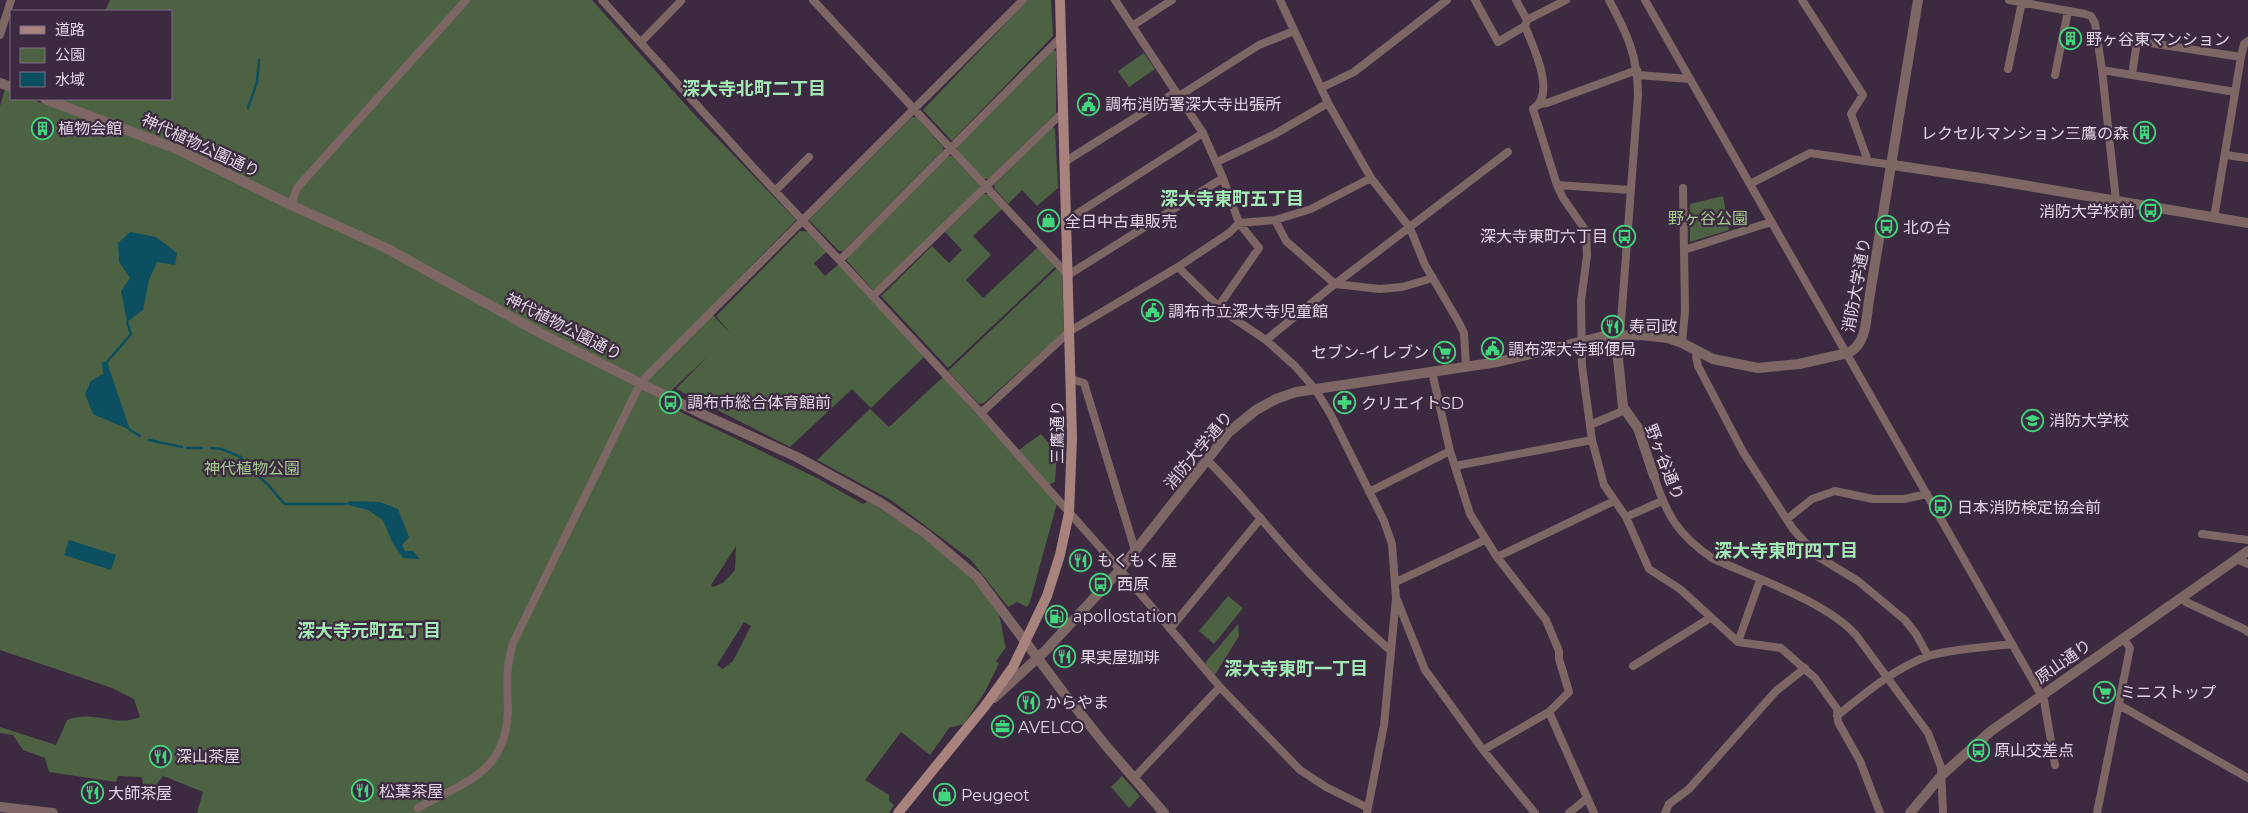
<svg xmlns="http://www.w3.org/2000/svg" width="2248" height="813" font-family="Montserrat,'Noto Sans JP',sans-serif">
  <rect width="100%" height="100%" fill="#3c2a40"/>
  <path fill="#4d6243" fill-rule="evenodd" d="M110,0H592L693,113L796,220L708,310L731,334L716,316L800,231L810,232L828,251L814,263L825,276L839,264L924,357L871,408L852,389L790,447L676,389L708,356L672,390L664,404L817,478L863,504L868,501C905,525 977,571 997,610C1002,620 1003,640 1006,647L996,661L999,663L986,690L964,724L949,728L930,755L901,732L865,780L889,795V801L894,805L889,813H197L203,792L163,776L145,799L142,777L118,776L116,782L49,772L45,758L23,750L13,735L0,733V727L56,745L67,720C95,709 115,728 140,717L134,699L112,688L0,650V106L5,89L11,91V99H31L49,106L62,101L63,99H171V11H105ZM736,546L735,570L723,583L713,587L711,585ZM744,622L751,626L733,661L723,669L717,665Z
    M1028,0H1051L1053,36L952,141L923,110Z
    M1053,50L1056,51V113L988,179H984L957,151V147Z
    M1144,53L1155,69L1129,87L1118,71Z
    M912,117H916L943,147V150L843,251H839L809,220Z
    M1052,126L1055,129L1058,188L1037,206L1022,190L1008,204L995,189L994,185Z
    M948,156H952L980,186V190L879,288L873,290L847,261L848,257Z
    M984,194H988L1002,209L973,236L991,255L966,280L983,298L1038,247L1056,266L948,368L881,296L932,246L949,263L962,250L945,232Z
    M1723,196L1729,230L1690,242V204Z
    M1057,268L1062,273L1064,332L984,403L979,404L948,371Z
    M943,377L1057,503L1030,602L1027,607L1017,602L1008,607L971,560L891,500L817,460L870,409L889,427Z
    M1041,434L1057,453L1055,482L1048,485L1019,450Z
    M1228,596L1243,608L1214,644L1199,631Z
    M1238,624L1239,636L1215,675L1205,663Z
    M1122,776L1140,796L1129,808L1111,787Z"/>
  <path fill="#0c4f60" d="M130,232L156,237L177,253L175,265L157,262L149,280L143,310L127,322L121,291L130,278L119,262L118,243Z
    M102,362H107L130,430L93,414L85,394L91,381L103,374Z
    M350,501L380,502L398,509L409,537L402,545L405,551H413L420,559L403,558L392,542L383,520L368,510L345,504Z
    M69,540L116,555L111,570L64,555Z"/>
  <g fill="none" stroke-linecap="round" stroke-linejoin="round">
    <path stroke="#0c4f60" stroke-width="2.5" d="M248,108L257,82L259,60
      M107,362L131,334L127,322
      M130,430L140,436
      M149,440L182,447
      M187,448H202
      M211,448L221,449L241,457C247,471 259,475 269,486C275,492 279,499 285,504H345"/>
    <path stroke="#7d6663" stroke-width="8" d="M602,0L751,165L981,413L1115,564L1220,687L1268,737L1300,770L1326,787L1368,808
      M813,0L1068,275L1223,178
      M1115,0L1203,133L1223,178L1239,223L1259,248L1218,307
      M1280,0L1328,103L1371,178L1410,228L1425,265L1458,321L1464,333L1466,367
      M1475,0L1498,42L1525,26
      M1516,0L1527,20L1525,26C1533,47 1557,94 1533,109L1557,185L1563,198L1586,231L1587,255L1581,301L1582,366L1592,440L1604,485L1626,517L1649,569L1680,589L1738,642L1781,648L1815,678L1837,709L1838,722L1860,761L1880,813
      M1609,0C1627,33 1638,57 1638,95L1620,335
      M1645,0L2044,700L2055,765
      M1802,0L1863,95L1851,114L1868,161
      M2009,0L2085,14L2091,16L2095,23L2102,70L2116,201
      M1527,20L1566,0
      M1132,26L1172,0
      M0,35L11,0
      M641,42L681,1
      M2008,69L2022,2
      M2102,70L2235,92
      M1638,75L1690,79
      M2055,75L2068,11
      M2132,75L2137,41L2241,57
      M1321,88L1354,72L1447,0
      M1179,96L1259,45L1294,31
      M1541,104L1547,103L1637,70
      M2225,155L2248,158
      M1066,161L1176,92
      M1217,162L1275,134L1328,103
      M1750,184L1810,153L1893,165
      M1557,185L1631,190
      M775,191L809,157
      M291,205L297,188L466,0
      M2214,218L2241,57L2244,44L2248,41
      M1067,220L1203,133
      M1275,220L1286,241L1335,284L1380,289L1402,287L1433,278
      M1684,250L1771,222
      M840,260L1062,36
      M1178,267L1224,312L1266,340L1295,366L1315,389L1331,415L1384,521L1392,544L1396,598L1384,725L1367,813
      M874,295L1064,111
      M1266,340L1335,284L1508,152
      M1682,343L1685,311L1683,188
      M1699,352L1696,357L1698,366L1743,452L1793,529L1817,556L1858,581L1905,620L1916,634L1928,656
      M1432,372L1450,451L1470,514L1497,557L1546,620L1559,651V659L1569,692L1549,712L1483,750
      M1071,379L1084,383L1135,550
      M981,413L1070,331L1178,267L1229,233L1239,223L1275,220L1311,209L1371,178
      M1590,425L1625,410
      M1207,460C1237,489 1262,521 1289,551C1321,587 1356,620 1391,651
      M1455,466L1592,440
      M1654,476C1666,514 1678,535 1712,558C1755,578 1825,601 1856,635L1928,733L1941,767L1943,813
      M1369,492L1450,451
      M1626,517L1662,501
      M1787,519L1812,499L1835,491L1873,499H1904L1927,494
      M2202,534L2248,540
      M1497,557L1614,501
      M2237,559L2248,564
      M1396,582L1485,540
      M2182,597L2186,602L2244,629L2248,632
      M1397,600L1425,670L1431,678L1483,750L1535,813
      M1170,629L1261,518
      M1738,642L1760,580
      M1633,666L1710,618
      M2119,705L2248,778
      M1549,712L1594,813
      M1837,716C1864,694 1895,668 1928,656C1950,649 1987,647 2012,644
      M1134,778L1220,687
      M418,808C464,782 508,773 508,707C507,684 506,665 513,643L641,382L1023,0
      M1569,813L1586,799
      M1665,813L1669,804L1689,789L1776,691L1805,668
      M2097,813L2130,648L2123,638"/>
    <path stroke="#7d6663" stroke-width="10" d="M0,83L11,87
      M45,99L177,149L291,205L386,248L544,335L702,414L797,457L881,503L926,534L977,577L1063,692L1107,747L1164,813
      M1893,165L1987,179L2248,223
      M1620,335L1618,359L1623,407L1638,428L1654,476
      M994,698L1045,651L1120,570L1229,432L1256,410L1276,399L1296,392L1498,362L1604,336L1641,335L1668,338L1682,343L1713,359L1758,368L1799,364L1848,353C1867,344 1866,319 1869,300L1918,0
      M0,807L53,813
      M1910,813L1942,775L1991,731L2248,551"/>
    <path stroke="#a8837e" stroke-width="10" d="M898,813L985,706L1013,667L1047,596L1060,555L1069,513L1072,438L1060,0"/>
  </g>
  <defs>
    <symbol id="building-ring" viewBox="-11 -11 22 22"><circle r="9.5" fill="#3c2a40" stroke="#42d77c" stroke-width="1.5"/><path d="M-4-6H4V6H1V3H-1V6H-4ZM-2.5-4.3h1.7v1.8h-1.7ZM.8-4.3h1.7v1.8H.8ZM-2.5-1h1.7V.8h-1.7ZM.8-1h1.7V.8H.8Z" fill="#42d77c"/></symbol>
    <symbol id="civic-ring" viewBox="-11 -11 22 22"><circle r="9.5" fill="#3c2a40" stroke="#42d77c" stroke-width="1.5"/><path d="M-.6-6.5H3V-4.5H.6V-3L4-1V1h2V6H-6V1h2V-1L-.6-3ZM-1.2 2.5V6h2.4V2.5Z" fill="#42d77c"/></symbol>
    <symbol id="bus-ring" viewBox="-11 -11 22 22"><circle r="9.5" fill="#3c2a40" stroke="#42d77c" stroke-width="1.5"/><path d="M-5-6H5V4H4V6H2V4H-2V6H-4V4H-5ZM-3.5-4V0h7V-4ZM-3.5 1.2v1.5H-2V1.2ZM2 1.2v1.5H3.5V1.2Z" fill="#42d77c"/></symbol>
    <symbol id="shop-ring" viewBox="-11 -11 22 22"><circle r="9.5" fill="#3c2a40" stroke="#42d77c" stroke-width="1.5"/><path d="M-5-2.5h2.3a2.7 3.5 0 0 1 5.4 0H5L5.5 6h-11ZM-1.5-2.5h3a1.5 2.3 0 0 0-3 0Z" fill="#42d77c"/></symbol>
    <symbol id="restaurant-ring" viewBox="-11 -11 22 22"><circle r="9.5" fill="#3c2a40" stroke="#42d77c" stroke-width="1.5"/><path d="M-5-6h1v4h1v-4h1v4h1v-4h1v5L-1.5 .5V6h-2V.5L-5-1ZM5-6V6H3V1.5H1.5Q1.5-4 5-6Z" fill="#42d77c"/></symbol>
    <symbol id="supermarket-ring" viewBox="-11 -11 22 22"><circle r="9.5" fill="#3c2a40" stroke="#42d77c" stroke-width="1.5"/><path d="M-6-5.5h2.5l.6 2H6L4.5 2H-2.5L-4.4-4H-6ZM-1.5 3.2a1.3 1.3 0 1 0 .1 0ZM3 3.2a1.3 1.3 0 1 0 .1 0Z" fill="#42d77c"/></symbol>
    <symbol id="pharmacy-ring" viewBox="-11 -11 22 22"><circle r="9.5" fill="#3c2a40" stroke="#42d77c" stroke-width="1.5"/><path d="M-2-6h4v4h4v4h-4v4h-4v-4h-4v-4h4Z" fill="#42d77c"/></symbol>
    <symbol id="school-ring" viewBox="-11 -11 22 22"><circle r="9.5" fill="#3c2a40" stroke="#42d77c" stroke-width="1.5"/><path d="M0-5L7-2L0 1L-7-2ZM-4 1L0 2.5L4 1V4Q0 6-4 4Z" fill="#42d77c"/></symbol>
    <symbol id="fuel-ring" viewBox="-11 -11 22 22"><circle r="9.5" fill="#3c2a40" stroke="#42d77c" stroke-width="1.5"/><path d="M-5.5-6h7V0h2V4h1.3V-2.5L3-4.5l.8-.8L6-3V5H2.5V1h-1V6h-7ZM-4.2-4.7v3.2H.2V-4.7Z" fill="#42d77c"/></symbol>
    <symbol id="office-ring" viewBox="-11 -11 22 22"><circle r="9.5" fill="#3c2a40" stroke="#42d77c" stroke-width="1.5"/><path d="M-6-3h4V-5.5h4V-3h4V5H-6ZM-1-4.5V-3h2v-1.5ZM-6 0V1H6V0Z" fill="#42d77c"/></symbol>
  </defs>
  <g fill-rule="evenodd">
    <use href="#building-ring" x="2058" y="26" width="25" height="25"/>
    <use href="#civic-ring" x="1076" y="92" width="25" height="25"/>
    <use href="#building-ring" x="30" y="116" width="25" height="25"/>
    <use href="#building-ring" x="2132" y="120" width="25" height="25"/>
    <use href="#bus-ring" x="2138" y="198" width="25" height="25"/>
    <use href="#shop-ring" x="1036" y="208" width="25" height="25"/>
    <use href="#bus-ring" x="1874" y="214" width="25" height="25"/>
    <use href="#bus-ring" x="1612" y="224" width="25" height="25"/>
    <use href="#civic-ring" x="1140" y="298" width="25" height="25"/>
    <use href="#restaurant-ring" x="1600" y="314" width="25" height="25"/>
    <use href="#civic-ring" x="1480" y="336" width="25" height="25"/>
    <use href="#supermarket-ring" x="1432" y="340" width="25" height="25"/>
    <use href="#bus-ring" x="658" y="390" width="25" height="25"/>
    <use href="#pharmacy-ring" x="1332" y="390" width="25" height="25"/>
    <use href="#school-ring" x="2020" y="408" width="25" height="25"/>
    <use href="#bus-ring" x="1928" y="494" width="25" height="25"/>
    <use href="#restaurant-ring" x="1068" y="548" width="25" height="25"/>
    <use href="#bus-ring" x="1088" y="572" width="25" height="25"/>
    <use href="#fuel-ring" x="1044" y="604" width="25" height="25"/>
    <use href="#restaurant-ring" x="1052" y="644" width="25" height="25"/>
    <use href="#supermarket-ring" x="2092" y="680" width="25" height="25"/>
    <use href="#restaurant-ring" x="1016" y="690" width="25" height="25"/>
    <use href="#office-ring" x="990" y="714" width="25" height="25"/>
    <use href="#bus-ring" x="1966" y="738" width="25" height="25"/>
    <use href="#restaurant-ring" x="148" y="744" width="25" height="25"/>
    <use href="#restaurant-ring" x="350" y="778" width="25" height="25"/>
    <use href="#restaurant-ring" x="80" y="780" width="25" height="25"/>
    <use href="#shop-ring" x="932" y="782" width="25" height="25"/>
  </g>
  <g text-anchor="middle" stroke-width="4.5" stroke-linejoin="round" paint-order="stroke">
    <g font-size="16" fill="#e2d6e4" stroke="#3c2a40" text-anchor="start">
      <text x="2086" y="45">野ヶ谷東マンション</text>
      <text x="1105" y="110">調布消防署深大寺出張所</text>
      <text x="58" y="134">植物会館</text>
      <text x="2129" y="139" text-anchor="end">レクセルマンション三鷹の森</text>
      <text x="2135" y="217" text-anchor="end">消防大学校前</text>
      <text x="1065" y="227">全日中古車販売</text>
      <text x="1903" y="233">北の台</text>
      <text x="1608" y="242" text-anchor="end">深大寺東町六丁目</text>
      <text x="1168" y="317">調布市立深大寺児童館</text>
      <text x="1629" y="332">寿司政</text>
      <text x="1508" y="355">調布深大寺郵便局</text>
      <text x="1429" y="358" text-anchor="end">セブン-イレブン</text>
      <text x="687" y="408">調布市総合体育館前</text>
      <text x="1361" y="409">クリエイトSD</text>
      <text x="2049" y="426">消防大学校</text>
      <text x="1957" y="513">日本消防検定協会前</text>
      <text x="1097" y="566">もくもく屋</text>
      <text x="1117" y="590">西原</text>
      <text x="1073" y="622">apollostation</text>
      <text x="1080" y="663">果実屋珈琲</text>
      <text x="2120" y="698">ミニストップ</text>
      <text x="1045" y="708">からやま</text>
      <text x="1018" y="733">AVELCO</text>
      <text x="1994" y="756">原山交差点</text>
      <text x="176" y="762">深山茶屋</text>
      <text x="379" y="797">松葉茶屋</text>
      <text x="108" y="799">大師茶屋</text>
      <text x="961" y="801">Peugeot</text>
    </g>
    <g font-size="16" fill="#e2d6e4" stroke="#3c2a40">
      <text transform="translate(201 145) rotate(25)" y="6">神代植物公園通り</text>
      <text transform="translate(1856 285) rotate(-80)" y="6">消防大学通り</text>
      <text transform="translate(564 326) rotate(27)" y="6">神代植物公園通り</text>
      <text transform="translate(1057 432) rotate(-90)" y="6">三鷹通り</text>
      <text transform="translate(1198 450) rotate(-50)" y="6">消防大学通り</text>
      <text transform="translate(1665 462) rotate(69)" y="6">野ヶ谷通り</text>
      <text transform="translate(2063 661) rotate(-35)" y="6">原山通り</text>
    </g>
    <g font-size="16" fill="#a4ce8e" stroke="#3c2a40">
      <text x="1708" y="224">野ヶ谷公園</text>
      <text x="252" y="474">神代植物公園</text>
    </g>
    <g font-size="18" font-weight="bold" fill="#a3e9b5" stroke="#3c2a40">
      <text x="754" y="95">深大寺北町二丁目</text>
      <text x="1232" y="205">深大寺東町五丁目</text>
      <text x="1786" y="557">深大寺東町四丁目</text>
      <text x="369" y="637">深大寺元町五丁目</text>
      <text x="1296" y="675">深大寺東町一丁目</text>
    </g>
  </g>
  <rect x="10" y="10" width="162" height="90" fill="#3c2a40" stroke="#7e6f82"/>
  <rect x="20" y="26" width="25" height="8" fill="#a8837e" stroke="#7e6f82"/>
  <text x="55" y="35" font-size="15" fill="#e2d6e4">道路</text>
  <rect x="20" y="48" width="25" height="15" fill="#4d6243" stroke="#7e6f82"/>
  <text x="55" y="60" font-size="15" fill="#e2d6e4">公園</text>
  <rect x="20" y="72" width="25" height="15" fill="#0c4f60" stroke="#7e6f82"/>
  <text x="55" y="85" font-size="15" fill="#e2d6e4">水域</text>
</svg>
